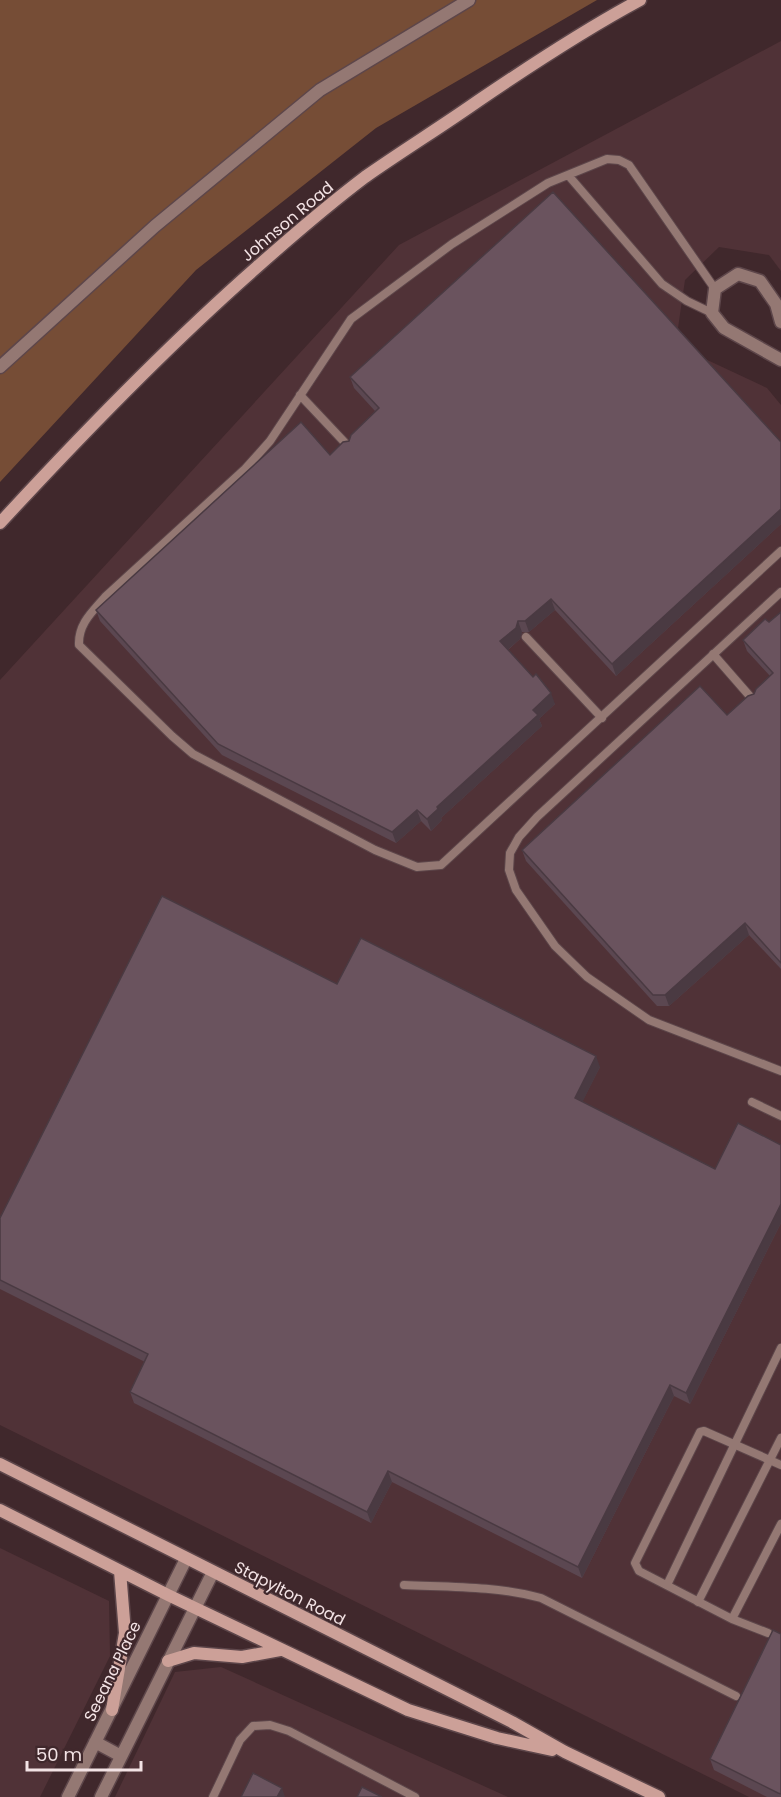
<svg xmlns="http://www.w3.org/2000/svg" width="781" height="1797" font-family="Poppins,sans-serif">
  <rect width="100%" height="100%" fill="#40282c"/>
  <path fill="#503237" d="M781,41V271L769,255L719,247L685,280L678,328L703,358L767,388L781,405V1797H749L0,1425V680L399,245Z
    M0,1548L109,1601L110,1656L40,1797H0Z
    M221,1667L508,1797H115L175,1672Z"/>
  <path fill="#764d36" d="M0,0H597L376,128L196,270L0,482Z"/>
  <g fill="none" stroke-linecap="round" stroke-linejoin="round">
    <defs>
      <path id="service" d="M568,175L662,284L687,301L712,313
        M715,289L629,165L619,160L607,159L548,183L452,244L351,319L270,441L245,469L105,597C92,612 78,624 79,645L172,736L193,754L375,850L417,867L441,865L781,551
        M300,395L349,447
        M781,592L537,817L519,837L510,853L509,870L516,890L555,946L587,977L649,1020L781,1071
        M526,637L602,718
        M713,654L754,701
        M752,1102L781,1116
        M404,1585C450,1587 497,1586 541,1598L736,1696
        M667,1585L781,1348
        M698,1602L781,1438
        M732,1619L639,1571L635,1563L700,1432L704,1431L781,1465
        M768,1633L732,1619L781,1524
        M213,1797L240,1740L253,1726L270,1725L289,1731L415,1797"/>
      <path id="minor" d="M781,322L776,304L760,281L738,274L715,289L712,313L724,328L781,360
        M0,367L155,226L320,90L469,0
        M95,1742L121,1756
        M68,1797L186,1559
        M101,1797L213,1572"/>
      <path id="secondary" d="M0,523C82,434 166,347 257,267C292,236 328,205 365,177C402,151 441,127 478,101C531,65 584,30 640,0
        M0,1464L512,1722L565,1752L659,1797
        M0,1510L168,1595L408,1710L497,1738L552,1750
        M168,1661L194,1653L242,1657L280,1650
        M112,1710L125,1633L120,1571"/>
    </defs>
    <use href="#service" stroke="#5d464a" stroke-width="10"/>
    <use href="#minor" stroke="#5d464a" stroke-width="15"/>
    <use href="#secondary" stroke="#5d464a" stroke-width="15"/>
    <use href="#service" stroke="#947873" stroke-width="8"/>
    <use href="#minor" stroke="#947873" stroke-width="12"/>
    <use href="#secondary" stroke="#cca098" stroke-width="12"/>
  </g>
  <path fill="#5b4751" d="M350,377L781,442V524L616,676L555,610L529,632H522L520,639L508,650L555,704L539,719L542,726L441,818L442,820L431,831L421,821L396,843L222,755L100,621L96,610L330,455L349,441L375,411L354,388Z
    M781,612V969L749,935L669,1006H657L526,861L522,850L727,715L754,694L770,676L747,651L743,640L769,622Z
    M337,984L600,1067L582,1102L715,1169L781,1145V1223L690,1404L674,1396L582,1578L392,1482L371,1523L134,1403L130,1392L145,1362L0,1289V1218Z
    M781,1634V1797H767L714,1770L710,1759Z"/>
  <path fill="#4a3a42" d="M781,509V524L616,676L612,664Z
    M551,599L555,610L529,632L525,621Z
    M518,621L522,632L520,639L504,653L500,641Z
    M551,693L555,704L539,719L542,726L441,818L442,820L431,831L427,819L437,807L533,710Z
    M417,810L421,821L396,843L392,832Z
    M745,923L749,935L669,1006L665,995Z
    M596,1056L600,1067L579,1109L575,1098Z
    M781,1204V1223L690,1404L686,1393Z
    M670,1385L674,1396L582,1578L578,1567Z
    M388,1471L392,1482L371,1523L367,1512Z
    M282,1788L285,1797H277Z"/>
  <path fill="#6a535e" stroke="#4a3a42" stroke-width="1.5" d="M553,192L781,442V509L612,664L551,599L525,621H518L516,628L500,641L533,677L536,674L551,693L533,710L538,715L437,807L438,809L427,819L417,810L392,832L218,744L96,610L301,422L330,455L343,442L349,441L351,435L379,408L350,377Z
    M781,612V963L745,923L665,995H653L522,850L700,686L727,715L748,696L754,694L756,689L773,673L743,640L765,619L769,622Z
    M162,896L337,984L361,938L596,1056L575,1098L715,1169L738,1123L781,1145V1204L686,1393L670,1385L578,1567L388,1471L367,1512L130,1392L148,1354L0,1280V1218Z
    M773,1630L781,1634V1794L778,1793L710,1759Z
    M253,1773L282,1788L277,1797H241Z
    M362,1787L382,1797H357Z"/>
  <g text-anchor="middle" stroke-width="4.5" stroke-linejoin="round" paint-order="stroke">
    <g font-size="16" fill="#f3e3e5" stroke="#40282c">
      <text transform="translate(287 221) rotate(-40)" y="6">Johnson Road</text>
      <text transform="translate(290 1593) rotate(27)" y="6">Stapylton Road</text>
      <text transform="translate(112 1671) rotate(-64)" y="6">Seeana Place</text>
    </g>
  </g>
  <path d="M27 1761v9h114v-9" fill="none" stroke="#f3e3e5" stroke-width="3"/>
  <text x="36" y="1761" font-size="18" fill="#f3e3e5" stroke="#40282c" stroke-width="4.5" paint-order="stroke">50 m</text>
</svg>
